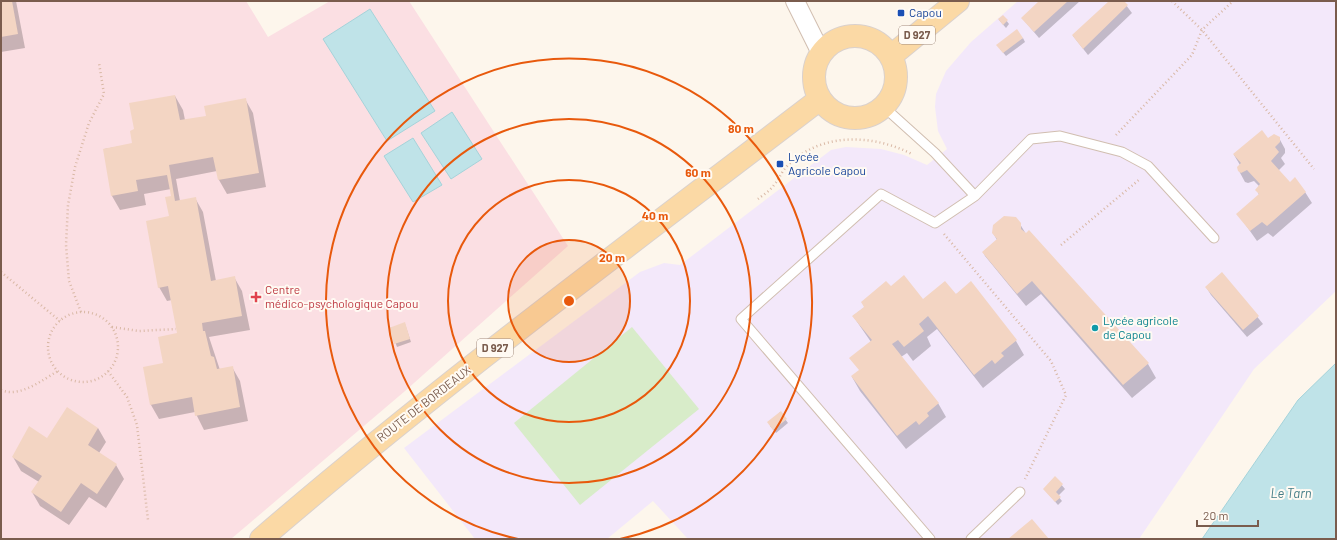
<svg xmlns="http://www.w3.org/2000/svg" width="1337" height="540" font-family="Barlow,sans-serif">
  <rect width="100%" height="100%" fill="#fdf6ec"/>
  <path fill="#f3e8fa" d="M1018,1H1336V291L1254,369L1139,539H688L653,501L607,539H475L404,448L640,272L664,263L680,265L831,150L846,147L881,149L904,155L927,165L947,149L938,131L935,107L936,94L946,71L971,42Z"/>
  <path fill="#fbdfe3" d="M1,1H246L268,37L330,1H409L568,246L405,391L231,539H1Z"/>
  <path fill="#d8ecc9" d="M632,327L699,409L580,505L514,423Z"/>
  <path fill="#bfe3e8" stroke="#a5d3da" d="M370,9L435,111L387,141L323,39Z
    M452,112L482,159L451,179L421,133Z
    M413,138L442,185L413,202L384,156Z
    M1336,363V539H1202L1298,400Z"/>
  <path fill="#0003" d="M1,1H16L25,48L1,52Z
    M1041,1H1080L1039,38L1022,18Z
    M1111,1H1123L1132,13L1088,55L1073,36Z
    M1003,16L1009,24L1006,28L999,20Z
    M1023,38L1025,42L1006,56L1000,49Z
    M175,96L183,110L185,120L207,117L245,99L253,113L266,187L227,194L219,180L217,171L176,179L180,201L195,198L203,212L216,281L234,277L242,291L250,330L209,337L220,370L232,367L240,381L248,421L204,430L195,412L159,419L151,405L164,364L179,334L172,300L167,301L159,287L170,217L172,197L171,189L144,194L146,205L120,210L112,196L104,149L133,144Z
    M1279,138L1285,149V153L1281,158L1285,164L1278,171L1290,183L1305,192L1312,203L1273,237L1268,233L1257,241L1238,214L1259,195L1257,190L1260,187L1254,181L1248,183L1245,182L1239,171L1240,165L1234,155L1268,139Z
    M1020,224L1026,234L1148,364L1156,378L1132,398L1041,294L1026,306L985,256L983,252L997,240L993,233Z
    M1222,273L1263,324L1247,337L1211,295L1206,287Z
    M971,283L1016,341L1024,355L983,388L937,329L927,337L931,346L913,361L907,353L901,357L938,403L946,417L906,449L860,391L852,377L860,370L871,342L853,316L891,287L922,301L955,295Z
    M405,324L411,342L397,347L390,328Z
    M780,412L788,423L776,433L770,426Z
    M98,428L106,442L99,453L116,465L124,479L106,508L89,497L69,525L40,506L32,492L39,482L21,471L13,457L47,439Z
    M1055,477L1065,489L1058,496L1062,501L1058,505L1044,489Z"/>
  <path fill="#f3d5c3" d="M1,1H12L18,34L1,37Z
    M1039,1H1068L1034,32L1021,18Z
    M1109,1H1124L1128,5L1083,49L1072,35Z
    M1003,15L1008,20L1003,25L998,19Z
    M1017,29L1023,38L1003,53L996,45Z
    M175,95L180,120L206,116L204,106L246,98L259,173L218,180L213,157L169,165L175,201L196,197L211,281L235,276L242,316L202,323L203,331H205L211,356L214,357L217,369L233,366L240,407L195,416L192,397L150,405L143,367L163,363L158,337L177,333L168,286L158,288L146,221L169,216L165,197L171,196L167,175L136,180L138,191L111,196L103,149L132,143L130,131L134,129L129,103Z
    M1262,130L1268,138L1274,134L1280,137V142L1275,147L1279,152L1271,161L1290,182L1295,177L1306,192L1267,226L1262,222L1250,231L1236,214L1259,194L1255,190L1260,184L1247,170L1241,173L1238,171L1237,167L1241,163L1233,154Z
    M1004,216L1016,217L1021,223V229L1026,233L1029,230L1149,363L1123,385L1032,281L1017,294L982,252L997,239L992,233L993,225Z
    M1222,272L1259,316L1243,330L1205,287Z
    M904,275L923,299L945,281L956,294L971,281L1017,340L1001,353L1004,356L995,364L992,360L974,375L928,316L919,324L924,331L904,347L898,340L892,344L939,403L927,413L929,416L919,425L916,421L897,436L851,376L859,370L849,358L872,340L852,316L864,307L861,302L886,281L891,286Z
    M405,322L410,339L394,344L389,328Z
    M67,407L98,428L88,445L117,464L97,494L81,483L61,512L31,492L42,476L12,457L29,426L47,438Z
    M781,411L787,419L773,430L767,422Z
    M1055,476L1063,484L1056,492L1061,497L1055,502L1043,489Z
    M1032,519L1049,539H1008Z"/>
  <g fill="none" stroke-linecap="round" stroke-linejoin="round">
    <defs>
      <path id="service" d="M884,107L935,153L975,196
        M930,539L741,319L881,194L935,223L975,196L1031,139L1060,136L1122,152L1148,166L1214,238
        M971,539L1020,492"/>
      <path id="minor" d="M795,1L821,53"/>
      <path id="primary" d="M814 77a41 41 0 1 1 82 0a41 41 0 1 1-82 0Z
        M891,56L958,1
        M261,539C441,384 632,243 820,99"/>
    </defs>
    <use href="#service" stroke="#d1beb0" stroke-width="11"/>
    <use href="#minor" stroke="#d1beb0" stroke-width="20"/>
    <use href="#primary" stroke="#dad1cd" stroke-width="24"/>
    <path stroke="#d9b8a5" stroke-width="2.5" stroke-dasharray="1 3" stroke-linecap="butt" d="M1172,1L1202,30L1314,169
      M1116,135L1192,55L1202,30L1233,1
      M758,199C763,195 770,191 774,185C780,178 781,172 788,165C822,132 872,134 912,154
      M944,234L1051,361L1066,395L1025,479
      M1061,245L1140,179
      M1,272L60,321
      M81,312L69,281L66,245L68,205L75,167L89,123L104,94L99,63
      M48 347a35 35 0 1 1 70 0a35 35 0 1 1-70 0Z
      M112,327L139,331L176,329
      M108,371L127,397L137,425L148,520
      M1,390C20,398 42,380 58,371"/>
    <use href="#service" stroke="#fff" stroke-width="9"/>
    <use href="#minor" stroke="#fff" stroke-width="18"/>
    <use href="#primary" stroke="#fbd9a5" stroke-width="22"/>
  </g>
  <circle cx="569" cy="301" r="61" fill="#e8590c" fill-opacity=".12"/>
  <g fill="none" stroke="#e8590c" stroke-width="2">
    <circle cx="569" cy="301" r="61"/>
    <circle cx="569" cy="301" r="121"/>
    <circle cx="569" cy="301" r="182"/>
    <path d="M518 539A243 243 0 1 1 620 539"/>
  </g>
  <g fill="#1a4fb4" stroke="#fffaf3" stroke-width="1.5">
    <rect x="897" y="9" width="8" height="8" rx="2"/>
    <rect x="776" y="160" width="8" height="8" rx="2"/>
  </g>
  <path fill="#e0444e" stroke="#fffaf3" stroke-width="1.5" d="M254 291h4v4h4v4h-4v4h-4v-4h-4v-4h4z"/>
  <circle fill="#0f9aa8" stroke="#fffaf3" stroke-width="1.5" cx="1095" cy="328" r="4"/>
  <g text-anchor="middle" stroke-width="4" stroke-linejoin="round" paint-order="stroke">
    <g fill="#fffaf3" stroke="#a28b7f" stroke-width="1">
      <rect x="899" y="26" width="36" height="18" rx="3"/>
      <rect x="477" y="339" width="36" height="18" rx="3"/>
    </g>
    <g font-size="11" font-weight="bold" fill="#7a5c4d">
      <text x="917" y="39">D 927</text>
      <text x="495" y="352">D 927</text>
    </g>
    <g font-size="12" fill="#164399" stroke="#fffaf3" text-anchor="start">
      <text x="909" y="17">Capou</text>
      <text x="788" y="161">Lycée<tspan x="788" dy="14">Agricole Capou</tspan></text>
    </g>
    <g font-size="12" fill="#be3a42" stroke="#fffaf3" text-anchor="start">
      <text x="265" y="294">Centre<tspan x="265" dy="14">médico-psychologique Capou</tspan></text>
    </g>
    <g font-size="12" fill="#0d838f" stroke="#fffaf3" text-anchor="start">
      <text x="1103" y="325">Lycée agricole<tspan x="1103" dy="14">de Capou</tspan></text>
    </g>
    <g font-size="12" fill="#7a5c4d" stroke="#fffaf3">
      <text transform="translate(424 404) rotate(-38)" y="4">ROUTE DE BORDEAUX</text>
    </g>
    <g font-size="13" font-style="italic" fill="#437c86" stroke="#fffaf3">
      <text x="1291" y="498">Le Tarn</text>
    </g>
  </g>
  <circle cx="569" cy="301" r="6" fill="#e8590c" stroke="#fffaf3" stroke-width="2"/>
  <g font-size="12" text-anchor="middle" font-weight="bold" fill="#e8590c" stroke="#fffaf3" stroke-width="4" stroke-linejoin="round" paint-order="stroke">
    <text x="741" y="133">80 m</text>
    <text x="698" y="177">60 m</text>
    <text x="655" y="220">40 m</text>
    <text x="612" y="262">20 m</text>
  </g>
  <rect width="1337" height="540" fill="none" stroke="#7a5c4d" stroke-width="4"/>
  <path d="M1197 520v6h61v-6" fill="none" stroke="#7a5c4d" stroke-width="2"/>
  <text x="1203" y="520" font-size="12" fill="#7a5c4d" stroke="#fffaf3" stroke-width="3" paint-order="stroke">20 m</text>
</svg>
